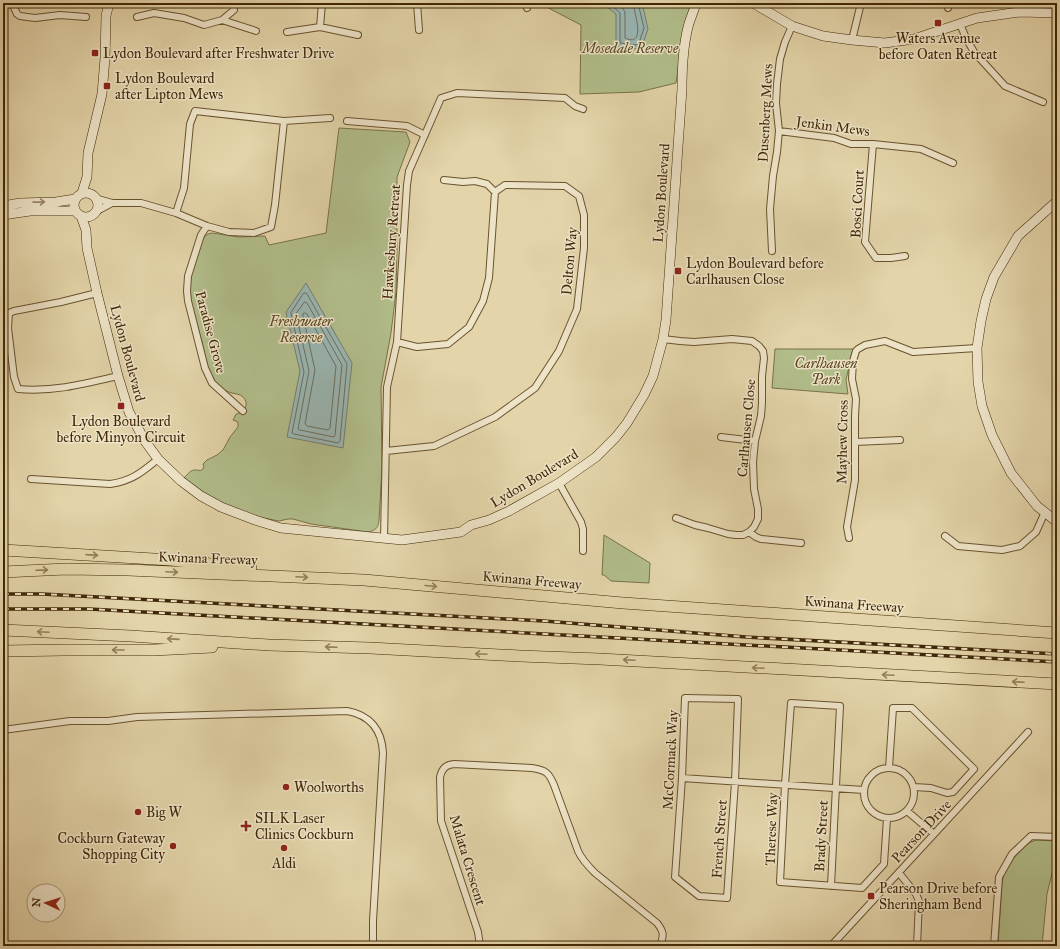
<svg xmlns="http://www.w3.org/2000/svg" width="1060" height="949" font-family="'IM FELL Great Primer',serif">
  <rect width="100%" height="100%" fill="#e3d4a9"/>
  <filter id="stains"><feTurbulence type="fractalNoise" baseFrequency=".005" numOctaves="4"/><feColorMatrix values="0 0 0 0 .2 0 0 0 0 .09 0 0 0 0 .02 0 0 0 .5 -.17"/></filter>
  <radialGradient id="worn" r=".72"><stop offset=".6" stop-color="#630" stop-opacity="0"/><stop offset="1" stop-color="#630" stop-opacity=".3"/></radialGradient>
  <path fill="#b1bd8a" stroke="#797248" d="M539,3H691L684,31L676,83L639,92L580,94L581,25Z
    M339,128L406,132L410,142L397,177V253L396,292L391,333L381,387L382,467L379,521C378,528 375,531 368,532L311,524L293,519H288L279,521L259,517L247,513L218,501L206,494L184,478C187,475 191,469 196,470C198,470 200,471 202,470L204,467L203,464L207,460L217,455L223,450L230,437L238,427V422L233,420L236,414C244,413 250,404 243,397C240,394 236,394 232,393C221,390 214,383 210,373C206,362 204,349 201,338C196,320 189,302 190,284C191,273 195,262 199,251C201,243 203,234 212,233L239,237L265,236L269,245L326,233Z
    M775,349H853L846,380L848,394L772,388Z
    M604,535L650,563L649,583L611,581L604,575H602Z
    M1036,840L1057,841V853L1047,894L1042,946H998L1002,883L1004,873L1007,866L1026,844Z"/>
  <path fill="#99b6b3" stroke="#767d6e" d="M602,3H642L648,29L641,49L616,47V14Z
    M306,283L352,363L343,448L287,437L300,371L286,312Z"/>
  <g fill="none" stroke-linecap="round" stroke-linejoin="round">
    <path stroke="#6d6e5c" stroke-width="1" d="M608,3L618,11L620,13V43L637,45L639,43L644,28L638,3
      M617,3L622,7L625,12V38C647,48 634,12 633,3
      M304,293H306L307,294L347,364L340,441L338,443L294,434L292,433L304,372L291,313Z
      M305,302L307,303L342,365L335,435L334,437L300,430L298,429L309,371L296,314Z
      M305,313L307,314L336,366L330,428L328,430L307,426L305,424L315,370L303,316V314Z"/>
    <defs>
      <path id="street" d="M12,3L17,14L20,16L35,18L60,15L86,17
        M417,3L419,30
        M525,3L527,8
        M947,3L948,8
        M137,17L154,13L184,18L204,25L222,20L234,10L233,3
        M222,20L256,31
        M960,24L966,38L974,52L1005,86L1043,102
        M320,27L322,3
        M287,32L320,27L358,35
        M852,40L861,3
        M3,106V111
        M284,121L330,118
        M347,121L407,126L425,135
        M779,131L834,138L851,144H873L921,149L953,163
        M873,144L865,242L876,258H891L905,256
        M444,180L463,182L475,181L487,184L495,192
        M98,199L112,203H141L176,213L207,226L229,232L254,233L271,227L275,205L284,121L195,111L190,124L184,188L176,213
        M97,211L112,203
        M207,226L201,235L188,276L187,291L188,301L205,368L212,383L243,411
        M772,251L770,209L773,176L777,152L779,131L776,103L777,84L780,59L785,42L792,26
        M97,293L61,302L14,311L9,313L8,328L14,377L18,389C54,392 84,384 118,376
        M663,339L680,341L694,342L732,339L752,341L759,346L763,351L764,358L762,376V403L761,416L755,441L753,462L754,489L758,509V519L754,527L749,532L743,535H736L728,534L708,528L695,525L676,518
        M721,437L755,441
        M855,442L900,440
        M386,451L434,446L495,417L535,388L559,351L577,309L584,248V215L579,196L565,186L505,185L495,192L489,278L483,301L469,327L448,344L417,347L397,342
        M31,479L110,484C132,481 142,472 158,459
        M559,483L581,522L583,529V551
        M749,532L756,537L761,539L801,543
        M945,536L958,546L1002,550L1020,546L1036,532L1045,512
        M849,538L847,527L855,480V416L856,399L852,379L853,361L856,351L858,349L865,345L885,341L913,352L977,348
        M384,539L387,387L397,342L407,185L409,171L441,98L457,93L565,98L575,106L583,109
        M685,698L738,699L735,782L727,898L699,896L675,877L682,778Z
        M3,730L70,721H108L137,717L347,711C370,715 382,730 383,753L373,921V946
        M889,768L893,708H912L974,769L953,792L947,793L931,788L914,787
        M864 793a25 25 0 1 1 50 0a25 25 0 1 1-50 0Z
        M682,778L864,790
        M907,811L934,834
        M899,873L916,894L919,901L917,946
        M831,886L840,706L791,703L785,785L780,882L862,888L884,864L887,818
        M480,946L478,932L441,821L440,777C442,769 445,765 454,764L532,768C546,770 549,773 554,785L578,851C582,860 588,866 595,873L657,923C664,932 664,935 660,946
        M831,946L1028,732
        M994,946L999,877L1012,854L1031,836L1057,837"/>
      <path id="secondary" d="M753,3L792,26L823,36L852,40L885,43L914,39L977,18L1019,12L1057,13
        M74 205a12 12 0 1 1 24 0a12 12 0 1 1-24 0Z
        M82,193L87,177L88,153L102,94L105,58L106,16L109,3
        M1057,201L1018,236L994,277L986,299L981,321L977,348L978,382L982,406L992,435L1011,473L1037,506L1057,522
        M3,206L20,203L56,202L75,199
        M3,215L30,211H75
        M81,216L86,230L87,248L97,293L118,376L129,412L145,441L158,459L181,481L201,496L221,507L255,520L281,528L402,540L461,532L471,525L489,520L509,511L559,483L596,457L616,437L627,423L644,395L653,376L663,339L666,320L682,89C682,68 683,47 688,27C690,19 694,11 696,3"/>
      <path id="highway" d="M3,550L171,560L251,568
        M3,572L66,569L128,570L364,580L623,603L1057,633
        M3,630L131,636L269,645L370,648L520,656L600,659L1057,684
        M3,651L64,650H154L212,647"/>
    </defs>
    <use href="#street" stroke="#6a522f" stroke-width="8"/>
    <use href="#secondary" stroke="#412706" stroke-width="10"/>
    <use href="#highway" stroke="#412706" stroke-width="12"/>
    <use href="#street" stroke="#ede3c7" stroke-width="6"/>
    <use href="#secondary" stroke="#ede3c7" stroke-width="9"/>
    <use href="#highway" stroke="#e3d4a9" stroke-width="11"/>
    <defs>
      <path id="rail" d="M3,594H42L544,621L746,637L1057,654
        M3,609H89L1057,662"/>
    </defs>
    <use href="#rail" stroke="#412706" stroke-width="3.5"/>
    <use href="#rail" stroke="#ede3c7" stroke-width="2" stroke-dasharray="6" stroke-linecap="butt"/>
  </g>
  <defs><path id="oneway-shaft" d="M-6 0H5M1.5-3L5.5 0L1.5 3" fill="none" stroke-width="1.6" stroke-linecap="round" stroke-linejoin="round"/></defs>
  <use stroke="#978566" href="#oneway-shaft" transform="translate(39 202) rotate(-1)"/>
  <g stroke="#927e58">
    <use href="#oneway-shaft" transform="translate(92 555) rotate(4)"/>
    <use href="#oneway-shaft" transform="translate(42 570) rotate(-2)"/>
    <use href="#oneway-shaft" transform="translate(172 572) rotate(3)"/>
    <use href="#oneway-shaft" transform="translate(302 577) rotate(3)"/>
    <use href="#oneway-shaft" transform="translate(431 586) rotate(5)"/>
    <use href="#oneway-shaft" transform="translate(43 632) rotate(-177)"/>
    <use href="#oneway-shaft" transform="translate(173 639) rotate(-176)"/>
    <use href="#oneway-shaft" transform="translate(331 647) rotate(-178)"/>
    <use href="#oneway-shaft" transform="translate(118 650) rotate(-180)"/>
    <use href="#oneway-shaft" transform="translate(481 654) rotate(-177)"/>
    <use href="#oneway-shaft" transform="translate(629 660) rotate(-177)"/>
    <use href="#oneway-shaft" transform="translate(758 668) rotate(-177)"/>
    <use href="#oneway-shaft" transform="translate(888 675) rotate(-177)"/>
    <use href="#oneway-shaft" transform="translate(1018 682) rotate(-177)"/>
  </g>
  <g fill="#8f2418" stroke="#ede3c7" stroke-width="1.5">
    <rect x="934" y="19" width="8" height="8" rx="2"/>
    <rect x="91" y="49" width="8" height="8" rx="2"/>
    <rect x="103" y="82" width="8" height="8" rx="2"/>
    <rect x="674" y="267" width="8" height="8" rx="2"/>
    <rect x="117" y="402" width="8" height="8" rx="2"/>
    <circle cx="286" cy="787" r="4"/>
    <circle cx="138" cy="812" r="4"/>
    <path d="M244 820h4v4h4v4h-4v4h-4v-4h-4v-4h4z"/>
    <circle cx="173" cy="846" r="4"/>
    <circle cx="284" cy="848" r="4"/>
    <rect x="867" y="892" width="8" height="8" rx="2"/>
  </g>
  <g text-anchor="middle" stroke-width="3" stroke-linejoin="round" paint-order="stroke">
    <g font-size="14" fill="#412706" stroke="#ede3c7" text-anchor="start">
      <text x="938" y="43" text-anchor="middle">Waters Avenue<tspan x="938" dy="16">before Oaten Retreat</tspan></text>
      <text x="103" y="58">Lydon Boulevard after Freshwater Drive</text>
      <text x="115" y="83">Lydon Boulevard<tspan x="115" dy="16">after Lipton Mews</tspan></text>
      <text x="686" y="268">Lydon Boulevard before<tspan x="686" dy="16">Carlhausen Close</tspan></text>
      <text x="121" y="426" text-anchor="middle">Lydon Boulevard<tspan x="121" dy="16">before Minyon Circuit</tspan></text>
      <text x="294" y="792">Woolworths</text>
      <text x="146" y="817">Big W</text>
      <text x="255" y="823">SILK Laser<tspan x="255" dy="16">Clinics Cockburn</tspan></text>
      <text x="165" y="843" text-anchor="end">Cockburn Gateway<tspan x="165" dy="16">Shopping City</tspan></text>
      <text x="284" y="868" text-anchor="middle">Aldi</text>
      <text x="879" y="893">Pearson Drive before<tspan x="879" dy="16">Sheringham Bend</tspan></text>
    </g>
    <g font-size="14" font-style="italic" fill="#574520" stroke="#ede3c7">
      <text x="630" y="53">Mosedale Reserve</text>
      <text x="301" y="326">Freshwater<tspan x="301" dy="16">Reserve</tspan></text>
      <text x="826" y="368">Carlhausen<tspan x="826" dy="16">Park</tspan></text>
    </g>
    <g font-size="14" fill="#412706" stroke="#ede3c7">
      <text transform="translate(765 113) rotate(-87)" y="5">Dusenberg Mews</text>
      <text transform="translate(833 126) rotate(8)" y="5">Jenkin Mews</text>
      <text transform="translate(661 193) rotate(-86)" y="5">Lydon Boulevard</text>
      <text transform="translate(857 204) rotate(-87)" y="5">Bosci Court</text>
      <text transform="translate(391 242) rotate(-86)" y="5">Hawkesbury Retreat</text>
      <text transform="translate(569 261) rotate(-85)" y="5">Delton Way</text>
      <text transform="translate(211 332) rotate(75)" y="5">Paradise Grove</text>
      <text transform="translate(128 353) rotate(75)" y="5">Lydon Boulevard</text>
      <text transform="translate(746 428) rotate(-85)" y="5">Carlhausen Close</text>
      <text transform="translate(842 442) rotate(-89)" y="5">Mayhew Cross</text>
      <text transform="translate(534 478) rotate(-31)" y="5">Lydon Boulevard</text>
      <text transform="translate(208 558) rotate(2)" y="5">Kwinana Freeway</text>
      <text transform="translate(532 580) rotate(5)" y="5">Kwinana Freeway</text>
      <text transform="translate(854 604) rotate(4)" y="5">Kwinana Freeway</text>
      <text transform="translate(670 760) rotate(-87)" y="5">McCormack Way</text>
      <text transform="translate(771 829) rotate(-88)" y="5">Therese Way</text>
      <text transform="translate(921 831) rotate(-47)" y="5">Pearson Drive</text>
      <text transform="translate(821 836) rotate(-87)" y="5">Brady Street</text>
      <text transform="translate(719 839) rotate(-86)" y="5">French Street</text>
      <text transform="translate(468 860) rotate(73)" y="5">Malata Crescent</text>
    </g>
  </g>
  <rect width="1060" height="949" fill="none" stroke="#e3d4a9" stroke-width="16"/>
  <rect x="4" y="4" width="1052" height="941" fill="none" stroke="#412706" stroke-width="2"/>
  <rect x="8" y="8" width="1044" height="933" fill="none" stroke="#412706"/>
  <g transform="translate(46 903) rotate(274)"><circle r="19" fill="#ede3c7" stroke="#a8987a"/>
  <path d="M0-3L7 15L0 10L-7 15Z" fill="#8f2418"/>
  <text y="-6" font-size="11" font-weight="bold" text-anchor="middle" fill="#412706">N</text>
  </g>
  <rect width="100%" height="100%" filter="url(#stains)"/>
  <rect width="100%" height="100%" fill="url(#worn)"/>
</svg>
